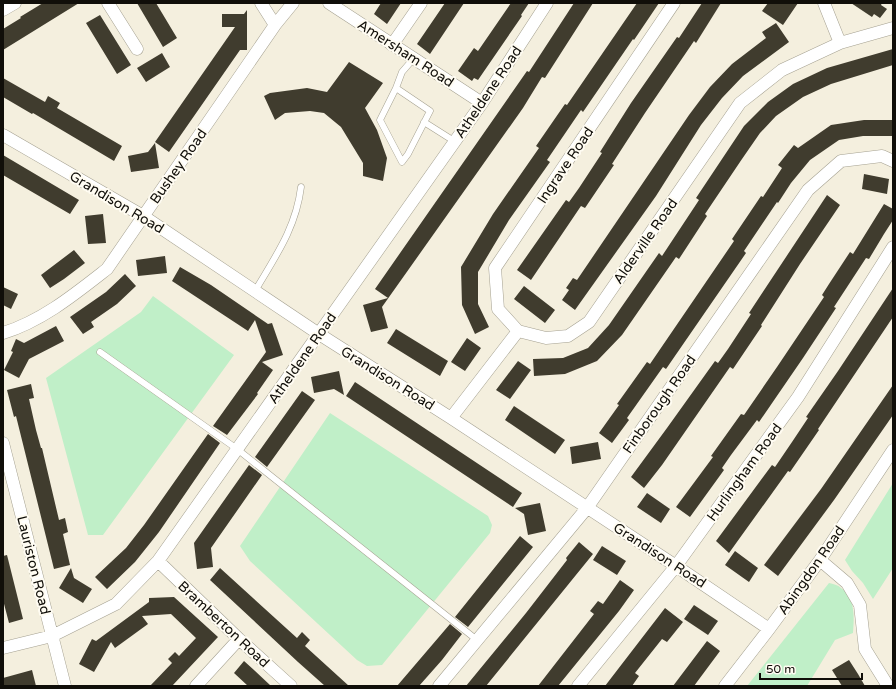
<svg xmlns="http://www.w3.org/2000/svg" width="896" height="689" viewBox="0 0 896 689" font-family="'Varela Round',sans-serif">
	<style>
		.green { fill: #c0efc8 }
		.building { fill: #403c2e }
		.lines { fill: none; stroke-linecap: round; stroke-linejoin: round }
		.lane-casing { stroke: #a5a191; stroke-width: 7 }
		.street-casing { stroke: #a5a191; stroke-width: 13 }
		.lane { stroke: #fff; stroke-width: 6 }
		.street { stroke: #fff; stroke-width: 12 }
		.labels { text-anchor: middle; stroke-width: 4; stroke-linejoin: round; paint-order: stroke }
		.street-label { font-size: 14px; fill: #100e09; stroke: #fffcf2 }
	</style>
	<rect width="100%" height="100%" fill="#f4efde"/>
	<path class="green" d="M 153,296 L 234,355 L 103,535 L 88,535 L 46,378 L 141,312 Z
		M 330,413 L 488,516 L 492,525 L 490,533 L 382,665 L 367,666 L 357,660 L 250,561 L 240,546 Z
		M 893,483 L 893,568 L 873,599 L 863,583 L 852,571 L 845,560 Z
		M 829,583 C 833,584 838,585 841,588 C 856,598 854,618 853,633 L 835,640 L 807,686 L 747,686 Z"/>
	<path class="building" d="M 43,3 L 79,3 L 3,50 L 3,29 L 21,18 L 20,17 Z
		M 137,3 L 156,3 L 177,38 L 163,47 Z
		M 381,3 L 401,3 L 387,24 L 374,14 Z
		M 445,3 L 464,3 L 430,54 L 417,44 Z
		M 511,3 L 529,3 L 521,15 L 522,16 L 478,80 L 474,78 L 472,81 L 458,71 L 474,48 L 478,51 Z
		M 574,3 L 593,3 L 545,78 L 542,77 L 523,108 L 382,307 L 388,328 L 371,332 L 363,305 L 388,298 L 375,289 L 527,71 L 529,72 Z
		M 637,3 L 659,3 L 634,40 L 633,39 L 583,112 L 581,110 L 547,160 L 550,162 L 509,220 L 478,272 L 478,304 L 489,327 L 475,334 L 462,305 L 461,267 L 493,214 L 539,148 L 536,146 L 565,104 L 567,105 Z
		M 702,3 L 721,3 L 696,43 L 694,41 L 645,113 L 612,164 L 614,165 L 585,208 L 581,206 L 531,280 L 517,270 L 566,200 L 569,202 L 579,188 L 602,153 L 600,152 L 631,103 L 677,37 L 679,38 Z
		M 768,3 L 798,3 L 783,25 L 762,11 Z
		M 851,3 L 882,3 L 881,5 L 887,9 L 880,18 L 874,14 L 872,17 Z
		M 247,10 L 247,50 L 240,50 L 169,152 L 155,142 L 235,27 L 222,27 L 222,14 L 244,14 Z
		M 100,15 L 131,65 L 117,74 L 86,23 Z
		M 776,23 L 789,42 L 743,76 L 722,98 L 701,125 L 656,196 L 575,310 L 562,300 L 569,290 L 566,288 L 573,278 L 577,280 L 689,115 L 710,87 L 732,64 L 766,38 L 762,32 Z
		M 893,49 L 893,65 L 831,84 L 803,97 L 776,116 L 760,133 L 742,159 L 705,214 L 707,216 L 679,259 L 676,257 L 622,335 L 597,361 L 565,374 L 534,376 L 533,359 L 563,358 L 588,348 L 609,325 L 659,253 L 662,256 L 699,200 L 696,198 L 744,126 L 768,102 L 793,84 L 827,68 Z
		M 162,53 L 170,67 L 146,82 L 137,68 Z
		M 349,62 L 383,83 L 365,108 L 377,130 L 387,158 L 383,181 L 363,176 L 363,163 L 341,127 L 324,113 L 310,111 L 285,113 L 275,120 L 264,96 L 270,93 L 307,88 L 327,92 Z
		M 3,78 L 45,102 L 48,96 L 60,103 L 57,108 L 122,146 L 114,161 L 33,113 L 32,114 L 3,97 Z
		M 864,120 L 893,120 L 893,136 L 863,136 L 839,140 L 810,160 L 791,183 L 778,203 L 777,202 L 744,251 L 746,253 L 666,369 L 663,367 L 627,418 L 629,420 L 612,443 L 599,433 L 619,405 L 617,404 L 647,362 L 650,364 L 734,241 L 732,239 L 761,196 L 763,197 L 782,168 L 778,165 L 794,145 L 798,148 L 831,125 Z
		M 155,143 L 159,168 L 131,172 L 128,156 L 148,152 Z
		M 3,155 L 79,200 L 70,214 L 3,175 Z
		M 864,174 L 889,179 L 887,194 L 862,189 Z
		M 827,195 L 840,205 L 800,264 L 761,325 L 762,326 L 733,369 L 730,367 L 662,465 L 644,488 L 631,477 L 667,428 L 715,361 L 718,363 L 728,349 L 751,314 L 749,313 Z
		M 884,204 L 893,209 L 893,220 L 884,234 L 869,259 L 866,258 L 834,307 L 836,308 L 803,358 L 759,422 L 757,420 L 731,455 L 722,468 L 724,470 L 690,517 L 676,507 L 713,457 L 711,456 L 741,414 L 744,415 L 777,367 L 824,297 L 822,295 L 829,284 L 850,252 L 853,254 Z
		M 103,214 L 106,243 L 88,244 L 85,216 Z
		M 74,250 L 85,263 L 64,279 L 50,288 L 41,275 Z
		M 165,256 L 167,273 L 138,276 L 136,260 Z
		M 180,267 L 211,285 L 268,324 L 272,323 L 283,355 L 262,362 L 273,370 L 257,393 L 258,394 L 227,435 L 213,426 L 266,352 L 255,320 L 248,331 L 172,281 Z
		M 125,274 L 136,286 L 117,304 L 91,322 L 94,327 L 83,334 L 70,317 L 106,292 Z
		M 524,286 L 555,310 L 545,323 L 514,299 Z
		M 3,287 L 18,294 L 11,309 L 3,305 Z
		M 893,288 L 893,317 L 818,429 L 819,430 L 790,472 L 788,471 L 729,553 L 716,541 L 772,465 L 775,467 L 792,442 L 808,418 L 806,417 L 838,371 Z
		M 56,326 L 64,341 L 29,359 L 19,378 L 4,370 L 13,352 L 11,351 L 16,339 L 24,343 Z
		M 396,329 L 448,361 L 440,376 L 387,343 Z
		M 467,338 L 481,348 L 465,371 L 451,362 Z
		M 518,361 L 531,370 L 510,399 L 496,390 Z
		M 339,371 L 344,395 L 334,389 L 314,393 L 311,377 Z
		M 355,382 L 522,493 L 513,507 L 346,396 Z
		M 31,384 L 34,398 L 29,399 L 36,430 L 41,448 L 42,448 L 59,520 L 65,518 L 68,532 L 63,534 L 70,565 L 54,569 L 16,416 L 14,417 L 7,390 Z
		M 893,385 L 893,415 L 834,500 L 778,576 L 764,565 L 821,489 Z
		M 302,391 L 315,400 L 267,467 L 255,457 Z
		M 514,406 L 565,440 L 555,454 L 505,420 Z
		M 208,434 L 220,443 L 159,532 L 135,562 L 107,589 L 95,577 L 126,548 L 144,525 Z
		M 598,442 L 601,459 L 572,464 L 570,447 Z
		M 249,465 L 262,475 L 211,548 L 213,567 L 197,569 L 194,543 Z
		M 647,493 L 670,509 L 661,523 L 637,507 Z
		M 540,503 L 546,531 L 528,535 L 524,514 L 515,508 Z
		M 520,536 L 533,547 L 468,627 L 455,617 Z
		M 579,542 L 593,554 L 486,686 L 466,686 L 526,613 L 567,560 L 566,558 Z
		M 602,546 L 626,561 L 617,575 L 593,560 Z
		M 735,551 L 758,568 L 749,582 L 725,565 Z
		M 7,555 L 23,619 L 9,623 L 3,600 L 3,556 Z
		M 71,568 L 74,578 L 92,589 L 83,603 L 59,588 Z
		M 220,568 L 297,638 L 302,632 L 310,640 L 305,646 L 349,686 L 325,686 L 298,662 L 210,580 Z
		M 620,580 L 634,590 L 619,611 L 558,686 L 538,686 L 594,614 L 590,611 L 598,601 L 603,604 Z
		M 174,597 L 218,637 L 172,686 L 150,686 L 172,663 L 168,659 L 175,652 L 179,656 L 196,638 L 171,614 L 142,616 L 148,624 L 115,648 L 111,642 L 94,672 L 79,664 L 92,639 L 96,641 L 149,602 L 149,598 Z
		M 694,605 L 718,621 L 708,635 L 684,619 Z
		M 665,608 L 683,622 L 667,642 L 662,639 L 635,673 L 639,676 L 632,686 L 605,686 Z
		M 450,624 L 462,634 L 442,660 L 419,686 L 397,686 Z
		M 707,641 L 720,651 L 694,686 L 673,686 Z
		M 849,660 L 858,674 L 865,686 L 842,686 L 832,670 Z
		M 244,661 L 254,670 L 271,686 L 248,686 L 234,673 Z
		M 32,670 L 36,686 L 3,686 L 3,678 Z"/>
	<g class="lines">
		<defs>
			<path id="lane" d="M 396,88 L 380,120 L 402,162 L 408,154 L 430,111 L 396,88 L 402,72 L 414,58
				M 424,122 L 454,141
				M 255,291 C 275,257 296,228 301,187
				M 100,352 L 237,449 L 477,640"/>
			<path id="street" d="M 108,3 L 137,49
				M 261,3 L 275,25
				M 329,3 L 482,103
				M 824,3 L 840,43
				M 3,10 L 15,3
				M 392,45 L 421,3
				M 3,135 L 143,216 L 319,334 L 451,418 L 676,566 L 769,629
				M 518,331 L 546,338 L 568,336 L 589,322 L 740,103 L 782,70 L 840,43 L 893,28
				M 518,331 L 498,309 L 495,268 L 674,3
				M 3,333 C 42,321 75,294 107,269 L 275,25 L 293,3
				M 451,418 L 518,331
				M 3,443 L 65,686
				M 820,560 L 847,583 L 860,605 L 865,649 L 888,686
				M 158,561 L 239,639 L 291,686
				M 3,648 L 52,636 L 116,604 L 158,561 L 482,103 L 547,3
				M 196,686 L 239,639
				M 439,686 L 587,508 L 808,190 L 841,161 L 882,156 L 893,161
				M 578,686 L 676,566 L 798,397 L 893,247
				M 725,686 L 769,629 L 820,560 L 893,450"/>
		</defs>
		<use href="#lane" class="lane-casing"/>
		<use href="#street" class="street-casing"/>
		<use href="#lane" class="lane"/>
		<use href="#street" class="street"/>
	</g>
	<g class="labels">
		<g class="street-label">
			<text transform="translate(406 53) rotate(33)" y="5">Amersham Road</text>
			<text transform="translate(488 92) rotate(-56)" y="5">Atheldene Road</text>
			<text transform="translate(565 165) rotate(-56)" y="5">Ingrave Road</text>
			<text transform="translate(178 166) rotate(-55)" y="5">Bushey Road</text>
			<text transform="translate(117 202) rotate(31)" y="5">Grandison Road</text>
			<text transform="translate(645 241) rotate(-55)" y="5">Alderville Road</text>
			<text transform="translate(302 358) rotate(-55)" y="5">Atheldene Road</text>
			<text transform="translate(388 378) rotate(32)" y="5">Grandison Road</text>
			<text transform="translate(659 404) rotate(-55)" y="5">Finborough Road</text>
			<text transform="translate(744 472) rotate(-54)" y="5">Hurlingham Road</text>
			<text transform="translate(660 555) rotate(33)" y="5">Grandison Road</text>
			<text transform="translate(34 565) rotate(76)" y="5">Lauriston Road</text>
			<text transform="translate(811 570) rotate(-55)" y="5">Abingdon Road</text>
			<text transform="translate(224 624) rotate(43)" y="5">Bramberton Road</text>
		</g>
	</g>
	<rect width="896" height="689" fill="none" stroke="#100e09" stroke-width="8"/>
	<path d="M760 673v6h102v-6" fill="none" stroke="#100e09" stroke-width="2"/>
	<text x="766" y="673" font-size="12" fill="#100e09" stroke="#fffcf2" stroke-width="3" paint-order="stroke">50 m</text>
</svg>
